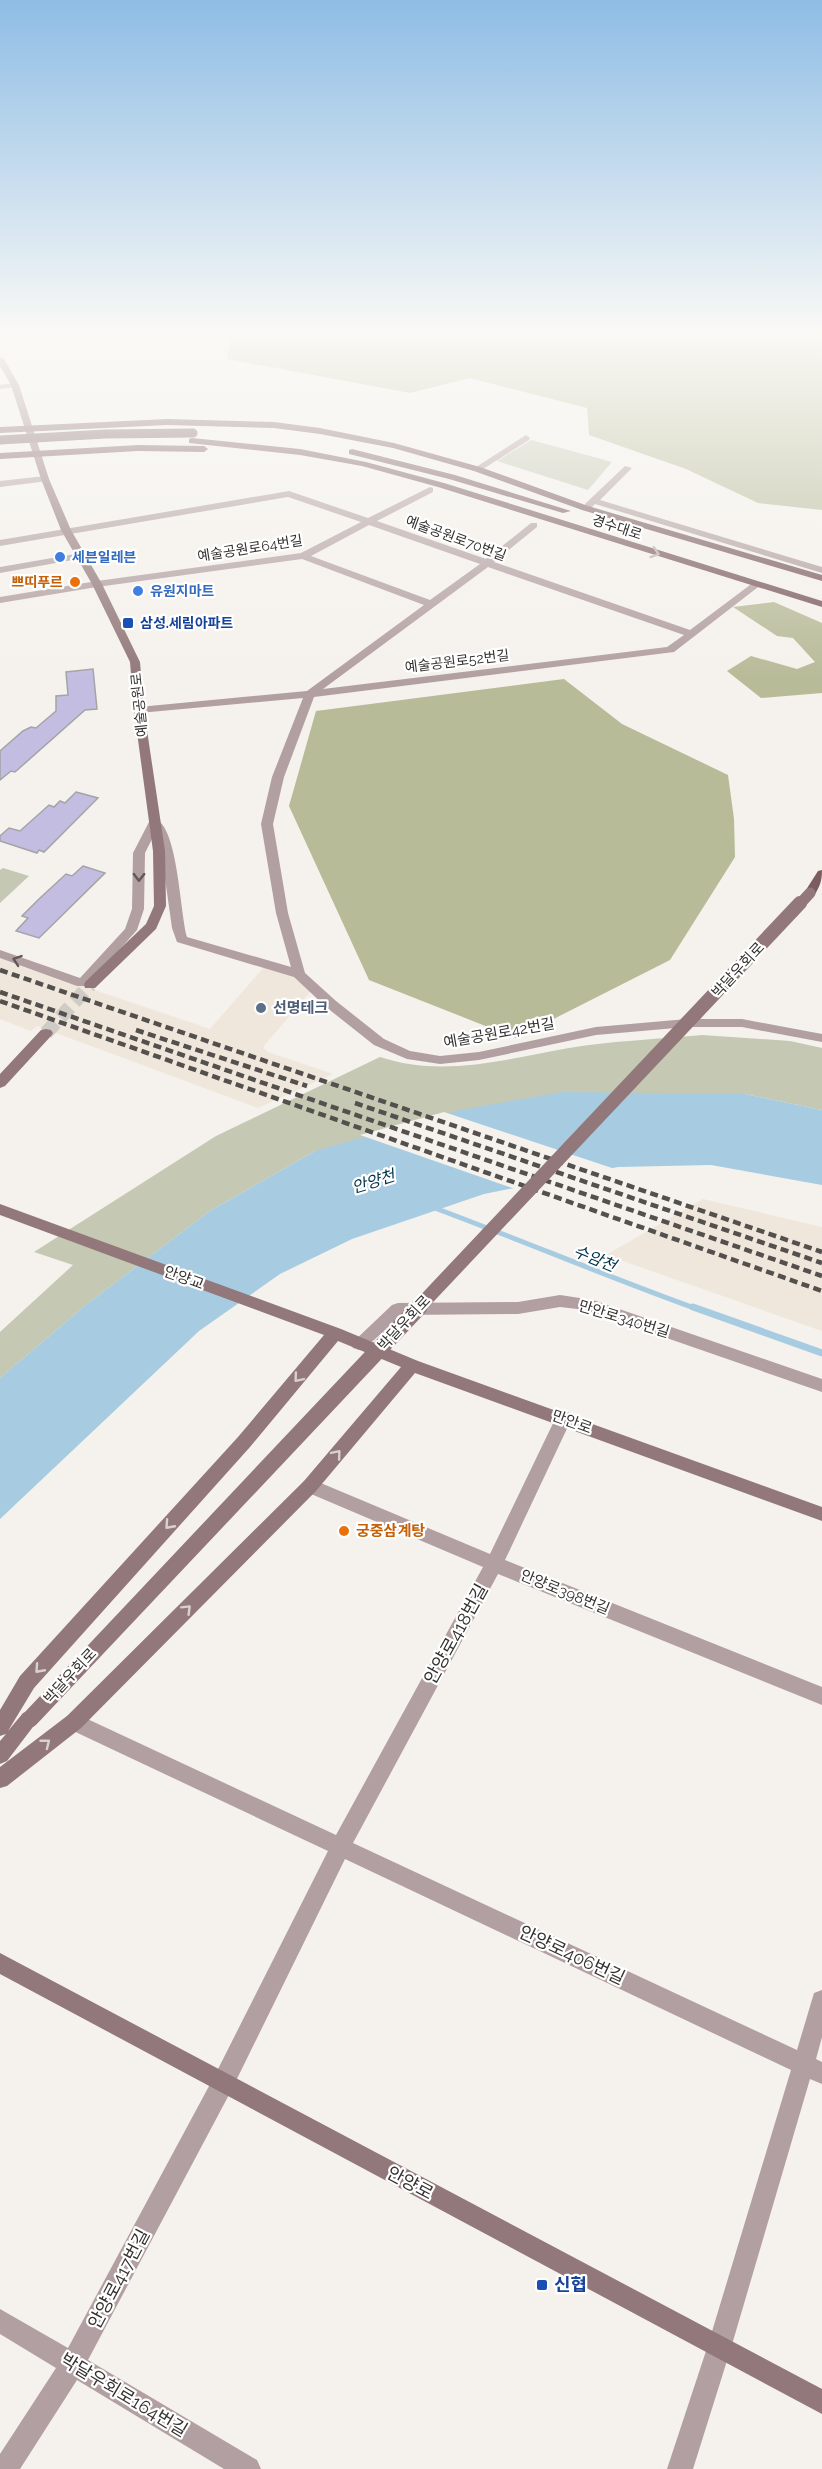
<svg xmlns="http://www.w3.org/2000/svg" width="822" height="2469" viewBox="0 0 822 2469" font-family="Raleway,'Noto Sans KR',sans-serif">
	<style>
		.built { fill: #efe7db }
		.green { fill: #c5c8b2 }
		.forest { fill: #b7bb98 }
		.water { fill: #a7cbe0 }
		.pier { fill: #f5f1ec }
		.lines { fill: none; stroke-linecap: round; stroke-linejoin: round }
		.stream-far1 { stroke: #a7cbe0; stroke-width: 5 }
		.stream { stroke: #a7cbe0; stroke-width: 7 }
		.building { fill: #c3bee1; stroke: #a3a3a8; stroke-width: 1.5 }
		.secondary-tunnel { stroke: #cfcbc7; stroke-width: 14; stroke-dasharray: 14 7; stroke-linecap: butt }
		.street { fill: #b29fa1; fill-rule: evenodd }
		.secondary { fill: #92787a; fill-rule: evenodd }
		.primary { fill: #7b5c5f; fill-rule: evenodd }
		.rail { stroke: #53504e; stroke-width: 4.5; stroke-dasharray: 8 4.5; stroke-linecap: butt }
		.secondary-bridge-far2 { stroke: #92787a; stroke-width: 11 }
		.secondary-bridge-far1 { stroke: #92787a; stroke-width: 14 }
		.secondary-bridge { stroke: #92787a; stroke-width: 17 }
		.primary-bridge { stroke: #7b5c5f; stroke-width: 9 }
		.oneway { stroke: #bdaeaf }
		.oneway2 { stroke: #615958 }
		.oneway3 { stroke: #d9d0d0 }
		.shop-dot { fill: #3f7fe0; stroke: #fff; stroke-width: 2 }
		.food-dot { fill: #e8710a; stroke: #fff; stroke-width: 2 }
		.transit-dot { fill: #1a4fb4; stroke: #fff; stroke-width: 2 }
		.service-dot { fill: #5c6f8a; stroke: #fff; stroke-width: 2 }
		.labels { text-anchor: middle; stroke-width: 4.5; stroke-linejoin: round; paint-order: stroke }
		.far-street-label { font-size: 14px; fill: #353331; stroke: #fff }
		.far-shop-label { font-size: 14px; font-weight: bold; fill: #366cbe; stroke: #fff; text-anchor: start }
		.far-food-label { font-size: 14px; font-weight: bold; fill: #c56008; stroke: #fff; text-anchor: end }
		.far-transit-label { font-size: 14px; font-weight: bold; fill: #164399; stroke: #fff; text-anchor: start }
		.street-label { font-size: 15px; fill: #353331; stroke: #fff }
		.service-label { font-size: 15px; font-weight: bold; fill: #4e5e75; stroke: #fff; text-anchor: start }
		.food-label { font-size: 15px; font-weight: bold; fill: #c56008; stroke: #fff; text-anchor: start }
		.water-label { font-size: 16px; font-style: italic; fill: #003348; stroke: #fff }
		.near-street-label { font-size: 18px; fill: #353331; stroke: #fff }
		.near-transit-label { font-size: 18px; font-weight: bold; fill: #164399; stroke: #fff; text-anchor: start }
	</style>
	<rect width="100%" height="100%" fill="#f5f1ec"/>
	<path class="built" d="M 0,958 L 210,1029 L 265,966 L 301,977 L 312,990 L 263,1047 L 268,1052 L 333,1074 L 258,1108 L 37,1026 L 31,1031 L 0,1019 Z
		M 703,1199 L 822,1227 L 822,1331 L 606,1255 Z"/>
	<path class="green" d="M 531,440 L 612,462 L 588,490 L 497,461 Z
		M 3,868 L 29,876 L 0,903 L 0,870 Z
		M 702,1035 L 790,1041 L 822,1048 L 822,1110 L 745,1094 L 315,1151 L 210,1211 L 87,1304 L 0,1378 L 0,1332 L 73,1265 L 34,1252 L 216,1136 L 380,1057 C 442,1078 507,1059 569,1048 C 613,1041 658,1039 702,1035 Z"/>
	<path class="forest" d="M 231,333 L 822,333 L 822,510 L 758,503 L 686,469 L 589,435 L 587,408 L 470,378 L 410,393 L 227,359 Z
		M 774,602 L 822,623 L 822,693 L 761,698 L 727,671 L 751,656 L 797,669 L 815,662 L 793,638 L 777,636 L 733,607 Z
		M 564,679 L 622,724 L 728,775 L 734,819 L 735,857 L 670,960 L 516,1038 L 369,980 L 289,806 L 316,711 Z"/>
	<path class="water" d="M 563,1092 L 745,1094 L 822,1110 L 822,1185 L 711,1165 L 618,1167 L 484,1194 L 352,1239 L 280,1274 L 199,1331 L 0,1519 L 0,1378 L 87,1304 L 210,1211 L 315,1151 L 460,1110 Z"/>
	<path class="pier" d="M 444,1112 L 618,1170 L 518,1190 L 360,1135 Z"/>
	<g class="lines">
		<path class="stream-far1" d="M 432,1207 C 521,1240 608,1277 697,1309"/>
		<path class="stream" d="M 693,1307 L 822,1353"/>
	</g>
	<path class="building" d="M 93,669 L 97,709 L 85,710 L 15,772 L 11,771 L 0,780 L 0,751 L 23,731 L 31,727 L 36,728 L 56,711 L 56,696 L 68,695 L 66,672 Z
		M 76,792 L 98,798 L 44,852 L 39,850 L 37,853 L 0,841 L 0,836 L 9,828 L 20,831 L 49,805 L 54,807 L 60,801 L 65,803 Z
		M 83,866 L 105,873 L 39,938 L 16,931 L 28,918 L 22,916 L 39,899 L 66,874 L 72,876 Z"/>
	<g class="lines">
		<path class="secondary-tunnel" d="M 46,1033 L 90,985"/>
		<path class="street" d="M 15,383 L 19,385 L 18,387 L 0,389 L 0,385 Z
			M 526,435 L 530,438 L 529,440 L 480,471 L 473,469 Z
			M 625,466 L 632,468 L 600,500 L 822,567 L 822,573 L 595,504 L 591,508 L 585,508 L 585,504 Z
			M 45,476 L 49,479 L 48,481 L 0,487 L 0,481 Z
			M 430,487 L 433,488 L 433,492 L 377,521 L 486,559 L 531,523 L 537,523 L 537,527 L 494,562 L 690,630 L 754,582 L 762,584 L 674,652 L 314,697 L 284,777 L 273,824 L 288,913 L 305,973 L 336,1001 L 384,1039 L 410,1051 L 440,1056 L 479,1052 L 596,1027 L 687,1019 L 742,1019 L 822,1034 L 822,1042 L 742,1027 L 687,1027 L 596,1035 L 479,1060 L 440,1064 L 407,1059 L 374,1045 L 326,1007 L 294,977 L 177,942 L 172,928 L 160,843 L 155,833 L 145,853 L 144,909 L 137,930 L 87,986 L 77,986 L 0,958 L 0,950 L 80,978 L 125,929 L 132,909 L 133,853 L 149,822 L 155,819 C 178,826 180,913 187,937 L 291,967 L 276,913 L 261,824 L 272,777 L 303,698 L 139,713 L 134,710 L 139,707 L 307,691 L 424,605 L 302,559 L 97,587 L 0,603 L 0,597 L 97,581 L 301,553 L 361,522 L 288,497 L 0,546 L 0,540 L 289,491 L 368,518 ZM 369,525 L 480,564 L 430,600 L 311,556 ZM 488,567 L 684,635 L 667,647 L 323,689 Z
			M 81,553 L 86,556 L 84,558 L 0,573 L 0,567 Z
			M 560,1295 L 593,1300 L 822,1379 L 822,1392 L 586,1310 L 560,1307 L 518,1314 L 402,1315 L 365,1348 L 359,1350 L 353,1348 L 351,1344 L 392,1305 L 398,1303 L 518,1302 Z
			M 564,1411 L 570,1413 L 572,1418 L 505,1560 L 822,1687 L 822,1705 L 498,1574 L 353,1843 L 797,2050 L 814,1993 L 822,1990 L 822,2037 L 816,2059 L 822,2062 L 822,2084 L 810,2079 L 731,2348 L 693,2469 L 667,2469 L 707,2348 L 791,2070 L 345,1859 L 231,2091 L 88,2360 L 257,2460 L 261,2469 L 224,2469 L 77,2380 L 20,2469 L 0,2469 L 0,2454 L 56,2368 L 0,2334 L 0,2309 L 68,2348 L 215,2075 L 328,1851 L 67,1728 L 65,1722 L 67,1716 L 74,1713 L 81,1716 L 336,1835 L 483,1567 L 304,1491 L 301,1486 L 304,1481 L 310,1479 L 316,1481 L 490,1554 L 558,1413 Z"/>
		<path class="secondary" d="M 0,357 L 4,359 L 19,385 L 49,479 L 71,530 L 102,584 L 140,662 L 144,710 L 165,851 L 166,906 L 156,929 L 95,988 L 85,988 L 84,985 L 85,982 L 146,924 L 154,906 L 153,851 L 134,710 L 130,662 L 92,584 L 61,530 L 41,479 L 11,385 L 0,366 Z
			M 46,1029 L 51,1030 L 53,1033 L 51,1036 L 5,1086 L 0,1088 L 0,1074 L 41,1030 Z
			M 0,1204 L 341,1329 L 418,1361 L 822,1507 L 822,1521 L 415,1373 L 316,1491 L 81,1728 L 7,1786 L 0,1788 L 0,1767 L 67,1716 L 304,1481 L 401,1367 L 338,1341 L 250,1447 L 34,1688 L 8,1731 L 23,1713 L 30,1710 L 37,1713 L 39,1719 L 7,1761 L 0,1764 L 0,1741 L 6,1734 L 0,1736 L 0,1710 L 20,1676 L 238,1437 L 324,1335 L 0,1215 Z
			M 0,1953 L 822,2389 L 822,2414 L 0,1974 Z"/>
		<path class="primary" d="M 167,419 L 274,422 L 320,428 L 394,443 L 480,467 L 588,506 L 822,575 L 822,581 L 582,510 L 474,471 L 393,448 L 320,434 L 274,428 L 167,425 L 0,433 L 0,427 Z
			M 192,438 L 300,449 L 366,462 L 444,483 L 822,601 L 822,607 L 438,487 L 362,466 L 300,455 L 189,443 L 189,439 Z
			M 138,445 L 204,446 L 208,449 L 204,452 L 138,451 L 0,459 L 0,453 Z
			M 352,449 L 455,475 L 571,511 L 563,513 L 449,479 L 349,454 L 349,450 Z
			M 822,870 C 822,881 820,886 814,896 L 806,896 L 804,893 L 818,871 Z"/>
		<path class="rail" d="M 0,970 L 822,1252
			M 0,992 L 822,1276
			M 0,1001 L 822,1291
			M 136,1030 L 307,1086
			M 355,1103 L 822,1263"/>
		<path class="secondary-bridge-far2" d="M 799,905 L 810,893"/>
		<path class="secondary-bridge-far1" d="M 417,1309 L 800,903"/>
		<path class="secondary-bridge" d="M 30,1719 L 419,1307"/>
		<path class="primary-bridge" d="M 0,440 L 106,434 L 193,433"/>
	</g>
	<defs><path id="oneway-chevron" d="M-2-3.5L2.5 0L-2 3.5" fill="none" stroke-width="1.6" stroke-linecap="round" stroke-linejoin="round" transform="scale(1.5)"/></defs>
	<use class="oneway" href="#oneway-chevron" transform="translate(655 553) rotate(18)"/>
	<g class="oneway2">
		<use href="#oneway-chevron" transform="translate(139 877) rotate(91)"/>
		<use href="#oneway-chevron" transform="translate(17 960) rotate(-161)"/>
	</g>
	<g class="oneway3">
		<use href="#oneway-chevron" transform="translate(298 1378) rotate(130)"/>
		<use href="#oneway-chevron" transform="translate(337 1454) rotate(-50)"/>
		<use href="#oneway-chevron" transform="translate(169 1525) rotate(132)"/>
		<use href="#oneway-chevron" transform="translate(187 1609) rotate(-45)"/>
		<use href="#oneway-chevron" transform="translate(39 1669) rotate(132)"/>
		<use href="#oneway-chevron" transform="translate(46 1743) rotate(-38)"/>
	</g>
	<linearGradient id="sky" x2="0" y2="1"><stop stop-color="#8ebde5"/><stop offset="0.49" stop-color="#faf9f6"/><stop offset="1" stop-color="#faf9f6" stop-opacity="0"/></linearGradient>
	<rect width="822" height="679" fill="url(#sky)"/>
	<g class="shop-dot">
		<circle cx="60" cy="557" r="6"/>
		<circle cx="138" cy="591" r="6"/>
	</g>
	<g class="food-dot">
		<circle cx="75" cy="582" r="6"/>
		<circle cx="344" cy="1531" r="6"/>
	</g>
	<g class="transit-dot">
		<rect x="122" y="617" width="12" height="12" rx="3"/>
		<rect x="536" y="2279" width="12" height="12" rx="3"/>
	</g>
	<circle class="service-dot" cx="261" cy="1008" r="6"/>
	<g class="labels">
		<g class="far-street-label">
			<text transform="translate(617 527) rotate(18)" y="5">경수대로</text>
			<text transform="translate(456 538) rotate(20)" y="5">예술공원로70번길</text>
			<text transform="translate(250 548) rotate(-9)" y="5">예술공원로64번길</text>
			<text transform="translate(457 661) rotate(-7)" y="5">예술공원로52번길</text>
			<text transform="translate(139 705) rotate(-96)" y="5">예술공원로</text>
		</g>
		<g class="far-shop-label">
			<text x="72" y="562">세븐일레븐</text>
			<text x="150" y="596">유원지마트</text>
		</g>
		<g class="far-food-label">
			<text x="63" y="587">쁘띠푸르</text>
		</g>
		<g class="far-transit-label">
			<text x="140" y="628">삼성.세림아파트</text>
		</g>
		<g class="street-label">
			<text transform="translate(738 970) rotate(-47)" y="5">박달우회로</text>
			<text transform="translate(499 1033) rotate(-10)" y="5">예술공원로42번길</text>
			<text transform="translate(184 1278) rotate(20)" y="5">안양교</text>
			<text transform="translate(624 1319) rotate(17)" y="5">만안로340번길</text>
			<text transform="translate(404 1323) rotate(-47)" y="5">박달우회로</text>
			<text transform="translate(572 1422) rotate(20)" y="5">만안로</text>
			<text transform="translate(565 1592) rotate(22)" y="5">안양로398번길</text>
			<text transform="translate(70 1676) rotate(-47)" y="5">박달우회로</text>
		</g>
		<g class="service-label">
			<text x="273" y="1013">선명테크</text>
		</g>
		<g class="food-label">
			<text x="356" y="1536">궁중삼계탕</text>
		</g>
		<g class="water-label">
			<text transform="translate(373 1181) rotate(-17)" y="6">안양천</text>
			<text transform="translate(595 1258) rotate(22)" y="6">수암천</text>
		</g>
		<g class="near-street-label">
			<text transform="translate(456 1634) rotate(-61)" y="6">안양로418번길</text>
			<text transform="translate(572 1955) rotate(25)" y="6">안양로406번길</text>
			<text transform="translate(410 2183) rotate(28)" y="6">안양로</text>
			<text transform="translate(119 2279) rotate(-62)" y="6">안양로417번길</text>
			<text transform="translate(124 2395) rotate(31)" y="6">박달우회로164번길</text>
		</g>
		<g class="near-transit-label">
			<text x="554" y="2291">신협</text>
		</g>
	</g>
</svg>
